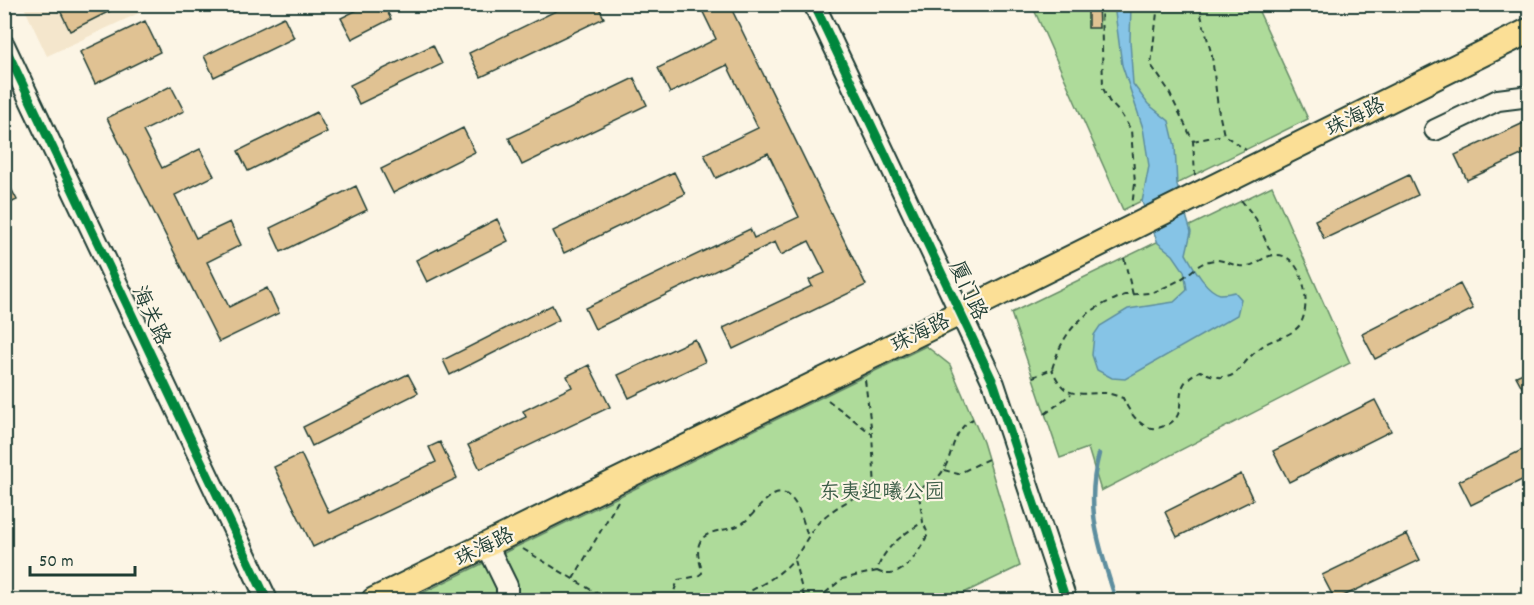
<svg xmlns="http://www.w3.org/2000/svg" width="1534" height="605" viewBox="0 0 1534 605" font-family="Dekko,'LXGW WenKai TC',sans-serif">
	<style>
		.built { fill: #f4e6cc }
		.green { fill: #aedb9a; stroke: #668c67; stroke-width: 1.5 }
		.water { fill: #86c4e6; stroke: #5d8e9f; stroke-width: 1.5 }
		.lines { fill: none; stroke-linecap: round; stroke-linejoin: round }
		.stream { stroke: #5d8e9f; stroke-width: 4.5 }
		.building { fill: #e0c293; stroke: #1f3d34; stroke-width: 1.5 }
		.minor-casing { stroke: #1f3d34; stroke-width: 24 }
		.major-casing { stroke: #1f3d34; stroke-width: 28 }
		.path { stroke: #1f3d34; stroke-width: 2; stroke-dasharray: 6 4.5; stroke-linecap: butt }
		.minor { stroke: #fcf5e5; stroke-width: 20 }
		.major { stroke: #fbdf96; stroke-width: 24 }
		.cycleway-casing { stroke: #fcf5e5; stroke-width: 13 }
		.cycleway { stroke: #00873e; stroke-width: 9 }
		.labels { text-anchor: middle; stroke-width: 4.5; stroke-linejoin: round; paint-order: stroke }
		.street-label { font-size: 21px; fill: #1f3d34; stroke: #fcf5e5 }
		.park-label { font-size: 21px; fill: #3c5d48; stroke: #fcf5e5 }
	</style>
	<rect width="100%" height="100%" fill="#fcf5e5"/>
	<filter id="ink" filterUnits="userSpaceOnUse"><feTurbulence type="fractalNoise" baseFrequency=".0167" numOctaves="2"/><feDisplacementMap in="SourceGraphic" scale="12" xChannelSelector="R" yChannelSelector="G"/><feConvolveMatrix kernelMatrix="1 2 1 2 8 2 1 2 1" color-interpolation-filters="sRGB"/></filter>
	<g filter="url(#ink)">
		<path class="built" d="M 23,5 L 156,5 L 47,56 Z"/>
		<path class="green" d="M 1032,5 L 1256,5 L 1308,119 L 1123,210 Z
			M 1272,186 L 1350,363 L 1101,491 L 1088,448 L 1060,458 L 1011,313 Z
			M 926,346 L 950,365 L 983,442 L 1020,566 L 949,600 L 408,600 Z"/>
		<path class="water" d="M 1114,5 L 1131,5 L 1130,41 L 1133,84 L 1148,104 L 1169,121 L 1175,146 L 1177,185 L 1191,232 L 1186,254 C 1193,266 1205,290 1220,294 C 1224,294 1231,293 1235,292 L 1241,299 L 1237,315 L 1125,379 L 1112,378 L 1097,370 L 1092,355 L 1094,335 L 1100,326 L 1128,309 L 1174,302 L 1187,290 L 1184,271 L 1173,255 L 1158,243 L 1142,202 L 1149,166 L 1143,128 L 1122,65 Z"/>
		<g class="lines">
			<path class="stream" d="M 1099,454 C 1084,510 1100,548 1116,600"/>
		</g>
		<path class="building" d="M 57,4 L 124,4 L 70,31 Z
			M 369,4 L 383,4 L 391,19 L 352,39 L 341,18 Z
			M 570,4 L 597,4 L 604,18 L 481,77 L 469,53 Z
			M 699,4 L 729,4 L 866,285 L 733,349 L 723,328 L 812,286 L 809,280 L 825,273 L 809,241 L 781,255 L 775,242 L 595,329 L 585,308 L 750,229 L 754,238 L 799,217 L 768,153 L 716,178 L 704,154 L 758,128 L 727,65 L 670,93 L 658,68 L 716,39 Z
			M 1088,4 L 1098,4 L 1099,28 L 1088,28 Z
			M 284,17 L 294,38 L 214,77 L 204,56 Z
			M 145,21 L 160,52 L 95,84 L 80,52 Z
			M 433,45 L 442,64 L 359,104 L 350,85 Z
			M 634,78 L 647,105 L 522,165 L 509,138 Z
			M 171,86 L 184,111 L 143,131 L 162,168 L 200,149 L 214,176 L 175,195 L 196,238 L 230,222 L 241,245 L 207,262 L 229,307 L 267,288 L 279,313 L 219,342 L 107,118 Z
			M 317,112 L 327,132 L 248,171 L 238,151 Z
			M 1530,120 L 1530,151 L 1467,180 L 1455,155 Z
			M 463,128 L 475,152 L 393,193 L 381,169 Z
			M 674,172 L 685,194 L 564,253 L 553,231 Z
			M 4,175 L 17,200 L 4,206 Z
			M 1409,175 L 1418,195 L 1324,239 L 1315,220 Z
			M 356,186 L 367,210 L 281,252 L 270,228 Z
			M 497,219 L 508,241 L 427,282 L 416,260 Z
			M 1460,284 L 1473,309 L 1375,359 L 1362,334 Z
			M 552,305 L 559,320 L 450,375 L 443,360 Z
			M 695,339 L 705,362 L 629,398 L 618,375 Z
			M 589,365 L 610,407 L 480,469 L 468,445 L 526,417 L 523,411 L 572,387 L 567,376 Z
			M 1530,370 L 1530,402 L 1516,376 Z
			M 408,374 L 418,393 L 312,446 L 303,427 Z
			M 1375,400 L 1391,431 L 1289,482 L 1273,451 Z
			M 440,442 L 457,478 L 313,547 L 274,467 L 301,454 L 329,513 L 436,462 L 429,447 Z
			M 1530,446 L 1530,476 L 1471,505 L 1459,481 Z
			M 1241,474 L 1253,500 L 1177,537 L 1165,512 Z
			M 1407,534 L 1420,560 L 1335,600 L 1322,575 Z"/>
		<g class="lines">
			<defs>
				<path id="minor" d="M 814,4 L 994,384 L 1066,600
					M 4,45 L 267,600
					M 1435,130 L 1498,100 L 1530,96
					M 487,545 L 507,586 L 507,600"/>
				<path id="major" d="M 374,600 L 960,313 L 1530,30"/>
			</defs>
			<use href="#minor" class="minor-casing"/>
			<use href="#major" class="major-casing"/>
			<path class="path" d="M 1101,4 L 1103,88 L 1109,101 L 1121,114 L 1131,130 L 1135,183 L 1132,206
				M 1158,4 L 1151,65 L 1167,88 L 1193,141 L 1195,175
				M 1198,4 L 1212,56 L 1218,108 L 1224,135 L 1246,150
				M 1193,141 L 1223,135
				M 1241,200 L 1256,219 L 1272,255
				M 1124,258 L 1133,295
				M 1033,377 L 1052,369 C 1062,336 1076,317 1108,302 C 1114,300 1119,297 1125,295 C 1138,293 1149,295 1161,289 C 1167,286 1175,283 1181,279 C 1194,271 1199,261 1216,260 C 1227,260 1235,268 1247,266 C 1257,265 1264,255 1276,255 C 1304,254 1313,308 1299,326 C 1289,338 1271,338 1260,348 C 1235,367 1239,388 1200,371 C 1193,374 1186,379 1183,386 C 1178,397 1183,408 1176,418 C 1173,422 1168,425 1164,426 C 1144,435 1130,414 1123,398 C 1117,396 1110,393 1104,393 C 1076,393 1065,400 1052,369
				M 865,380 L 872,434
				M 828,400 L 872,434 L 875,489
				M 1045,414 L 1071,394
				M 944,470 L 958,474 L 988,459
				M 523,549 L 608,600
				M 794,560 L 805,600
				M 877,571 C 901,584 919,552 928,534 L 923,522
				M 573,579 L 618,501
				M 671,600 L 678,580 L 698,576 L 702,573 C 701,563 695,552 700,542 C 707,528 729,532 741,524 C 750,519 756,509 764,502 C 792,475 802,517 808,537
				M 733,600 C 750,591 769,582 784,569 C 798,558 804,542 814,528 C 826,512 847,501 866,492 C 887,482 916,495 933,482 C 956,464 947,433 973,419
				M 817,600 L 842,579 L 877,571 C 883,548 903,534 923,522 L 918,488"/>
			<use href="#minor" class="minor"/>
			<use href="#major" class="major"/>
			<defs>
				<path id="cycleway" d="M 814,4 L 994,384 L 1066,600
					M 4,45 L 267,600"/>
			</defs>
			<use href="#cycleway" class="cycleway-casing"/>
			<use href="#cycleway" class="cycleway"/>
		</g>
	</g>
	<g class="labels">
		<g class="street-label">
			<text transform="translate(1355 116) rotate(-26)" y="7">珠海路</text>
			<text transform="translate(969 290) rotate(65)" y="7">厦门路</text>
			<text transform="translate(152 315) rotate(65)" y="7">海关路</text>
			<text transform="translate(920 332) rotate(-26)" y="7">珠海路</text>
			<text transform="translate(484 546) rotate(-26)" y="7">珠海路</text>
		</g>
		<g class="park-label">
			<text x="882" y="498">东夷迎曦公园</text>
		</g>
	</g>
	<rect width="1534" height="605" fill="none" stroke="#fcf5e5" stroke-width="24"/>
	<rect x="12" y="12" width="1510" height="581" fill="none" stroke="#1f3d34" stroke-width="2" filter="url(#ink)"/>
	<path d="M30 566v9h105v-9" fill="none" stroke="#1f3d34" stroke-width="3"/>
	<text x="39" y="566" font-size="18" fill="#1f3d34" stroke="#fcf5e5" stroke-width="4.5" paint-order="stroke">50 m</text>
</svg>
